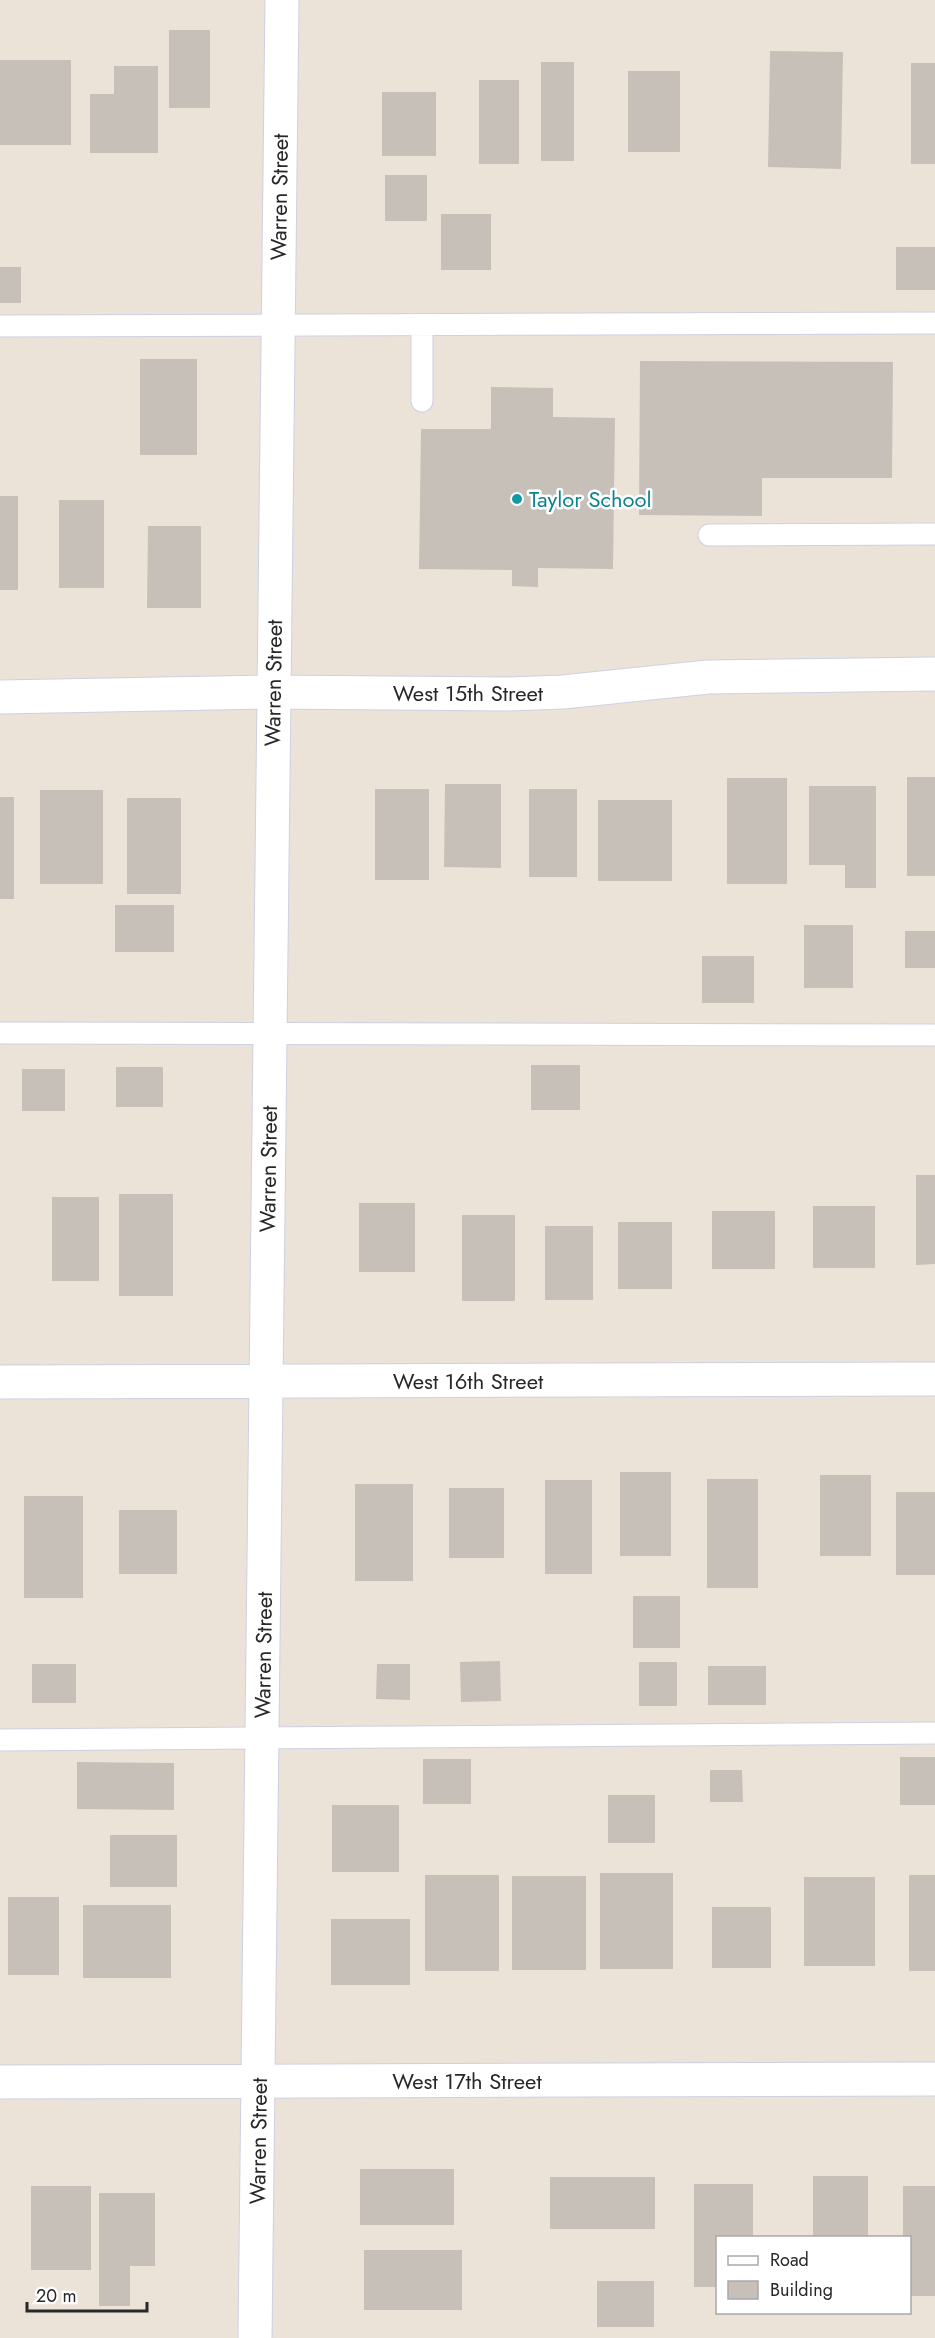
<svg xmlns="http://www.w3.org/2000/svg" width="935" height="2338" viewBox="0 0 935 2338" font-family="Jost,sans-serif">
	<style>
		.building { fill: #c6c0b8 }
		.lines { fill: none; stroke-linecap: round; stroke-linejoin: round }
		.service-casing { stroke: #cdd1e2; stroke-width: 23 }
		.minor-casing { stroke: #cdd1e2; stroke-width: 35 }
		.service { stroke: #fff; stroke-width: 21 }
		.minor { stroke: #fff; stroke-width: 33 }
		.culture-dot { fill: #0f9aa8; stroke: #fff; stroke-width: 2 }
		.labels { text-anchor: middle; stroke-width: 5; stroke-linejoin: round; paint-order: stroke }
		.street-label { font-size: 22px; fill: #282828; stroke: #fff }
		.culture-label { font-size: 22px; fill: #0d838f; stroke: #fff; text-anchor: start }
	</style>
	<rect width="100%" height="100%" fill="#ebe3d8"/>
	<path class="building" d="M 169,30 L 210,30 L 210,108 L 169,108 Z
		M 770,51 L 843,52 L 841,169 L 768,167 Z
		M 0,60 L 71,60 L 71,145 L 0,145 Z
		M 541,62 L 574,62 L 574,161 L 541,161 Z
		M 911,63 L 935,63 L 935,164 L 911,164 Z
		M 114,66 L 158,66 L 158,153 L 90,153 L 90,94 L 114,94 Z
		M 628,71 L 680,71 L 680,152 L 628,152 Z
		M 479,80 L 519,80 L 519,164 L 479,164 Z
		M 382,92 L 436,92 L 436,156 L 382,156 Z
		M 385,175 L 427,175 L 427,221 L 385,221 Z
		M 441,214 L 491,214 L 491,270 L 441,270 Z
		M 896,247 L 935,247 L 935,290 L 896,290 Z
		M 0,267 L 21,267 L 21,303 L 0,303 Z
		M 140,359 L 197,359 L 197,455 L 140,455 Z
		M 640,361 L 893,362 L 892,478 L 762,478 L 762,516 L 639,515 Z
		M 491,387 L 553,388 L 553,417 L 615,418 L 613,569 L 538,568 L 538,587 L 512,586 L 512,570 L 419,569 L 421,429 L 491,429 Z
		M 0,496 L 18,496 L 18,590 L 0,590 Z
		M 59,500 L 104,500 L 104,588 L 59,588 Z
		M 148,526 L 201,526 L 201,608 L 147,608 Z
		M 907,777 L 935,777 L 935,876 L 907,876 Z
		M 727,778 L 787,778 L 787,884 L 727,884 Z
		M 445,784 L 501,784 L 501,868 L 444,867 Z
		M 809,786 L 876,786 L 876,888 L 845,888 L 845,865 L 809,865 Z
		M 375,789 L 429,789 L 429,880 L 375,880 Z
		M 529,789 L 577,789 L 577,877 L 529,877 Z
		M 40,790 L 103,790 L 103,884 L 40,884 Z
		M 0,797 L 14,797 L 14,899 L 0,899 Z
		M 127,798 L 181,798 L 181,894 L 127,894 Z
		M 598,800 L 672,800 L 672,881 L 598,881 Z
		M 115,905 L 174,905 L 174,952 L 115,952 Z
		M 804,925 L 853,925 L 853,988 L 804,988 Z
		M 905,931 L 935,931 L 935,968 L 905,968 Z
		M 702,956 L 754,956 L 754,1003 L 702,1003 Z
		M 531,1065 L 580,1065 L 580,1110 L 531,1110 Z
		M 116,1067 L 163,1067 L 163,1107 L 116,1107 Z
		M 22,1069 L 65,1069 L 65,1111 L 22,1111 Z
		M 916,1175 L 935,1175 L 935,1264 L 916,1265 Z
		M 119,1194 L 173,1194 L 173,1296 L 119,1296 Z
		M 52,1197 L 99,1197 L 99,1281 L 52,1281 Z
		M 359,1203 L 415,1203 L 415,1272 L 359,1272 Z
		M 813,1206 L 875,1206 L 875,1268 L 813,1268 Z
		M 712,1211 L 775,1211 L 775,1269 L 712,1269 Z
		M 462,1215 L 515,1215 L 515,1301 L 462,1301 Z
		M 618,1222 L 672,1222 L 672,1289 L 618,1289 Z
		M 545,1226 L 593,1226 L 593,1300 L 545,1300 Z
		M 620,1472 L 671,1472 L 671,1556 L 620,1556 Z
		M 820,1475 L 871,1475 L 871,1556 L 820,1556 Z
		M 707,1479 L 758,1479 L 758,1588 L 707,1588 Z
		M 545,1480 L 592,1480 L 592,1574 L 545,1574 Z
		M 355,1484 L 413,1484 L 413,1581 L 355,1581 Z
		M 449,1488 L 504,1488 L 504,1558 L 449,1558 Z
		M 896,1492 L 935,1492 L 935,1575 L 896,1575 Z
		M 24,1496 L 83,1496 L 83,1598 L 24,1598 Z
		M 119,1510 L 177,1510 L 177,1574 L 119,1574 Z
		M 633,1596 L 680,1596 L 680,1648 L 633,1648 Z
		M 500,1661 L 501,1701 L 461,1702 L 460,1662 Z
		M 639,1662 L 677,1662 L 677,1706 L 639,1706 Z
		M 32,1664 L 76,1664 L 76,1703 L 32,1703 Z
		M 377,1664 L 410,1664 L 410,1700 L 376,1699 Z
		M 708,1666 L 766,1666 L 766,1705 L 708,1705 Z
		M 900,1757 L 935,1757 L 935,1805 L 900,1805 Z
		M 423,1759 L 471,1759 L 471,1804 L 423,1804 Z
		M 77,1762 L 174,1763 L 174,1810 L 77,1809 Z
		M 710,1770 L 742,1770 L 743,1802 L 710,1802 Z
		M 608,1795 L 655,1795 L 655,1843 L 608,1843 Z
		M 332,1805 L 399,1805 L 399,1872 L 332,1872 Z
		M 110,1835 L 177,1835 L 177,1887 L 110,1887 Z
		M 600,1873 L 673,1873 L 673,1969 L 600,1969 Z
		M 425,1875 L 499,1875 L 499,1971 L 425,1971 Z
		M 909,1875 L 935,1875 L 935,1971 L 909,1971 Z
		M 512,1876 L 586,1876 L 586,1970 L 512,1970 Z
		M 804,1877 L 875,1877 L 875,1966 L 804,1966 Z
		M 8,1897 L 59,1897 L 59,1975 L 8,1975 Z
		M 83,1905 L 171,1905 L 171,1978 L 83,1978 Z
		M 712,1907 L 771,1907 L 771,1968 L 712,1968 Z
		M 331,1919 L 410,1919 L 410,1985 L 331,1985 Z
		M 360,2169 L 454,2169 L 454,2225 L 360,2225 Z
		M 813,2176 L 868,2176 L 868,2238 L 813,2238 Z
		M 550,2177 L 655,2177 L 655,2229 L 550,2229 Z
		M 694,2184 L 753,2184 L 753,2238 L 718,2238 L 718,2287 L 694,2287 Z
		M 31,2186 L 91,2186 L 91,2270 L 31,2270 Z
		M 903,2186 L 935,2186 L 935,2296 L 910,2296 L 910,2238 L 903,2238 Z
		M 99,2193 L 155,2193 L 155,2266 L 130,2266 L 130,2306 L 99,2306 Z
		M 364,2250 L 462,2250 L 462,2310 L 364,2310 Z
		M 597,2281 L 654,2281 L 654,2327 L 597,2327 Z"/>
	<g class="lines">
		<defs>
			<path id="service" d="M 0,326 L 935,323
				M 422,401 L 422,325
				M 709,535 L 935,534
				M 0,1033 L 935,1035
				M 0,1740 L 935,1733"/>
			<path id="minor" d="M 0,697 L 273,692 L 508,694 L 563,692 L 708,677 L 935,674
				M 0,1382 L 935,1379
				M 0,2082 L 935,2079
				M 255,2338 L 282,0"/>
		</defs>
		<use href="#service" class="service-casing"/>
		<use href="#minor" class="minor-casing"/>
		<use href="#service" class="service"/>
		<use href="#minor" class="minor"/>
	</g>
	<circle class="culture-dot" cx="517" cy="499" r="6"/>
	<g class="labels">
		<g class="street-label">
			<text transform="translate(279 197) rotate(-89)" y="8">Warren Street</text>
			<text transform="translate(273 683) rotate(-89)" y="8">Warren Street</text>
			<text x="468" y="701">West 15th Street</text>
			<text transform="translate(268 1169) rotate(-89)" y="8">Warren Street</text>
			<text x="468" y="1389">West 16th Street</text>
			<text transform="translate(263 1655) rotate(-89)" y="8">Warren Street</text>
			<text x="467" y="2089">West 17th Street</text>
			<text transform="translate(258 2141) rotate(-89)" y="8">Warren Street</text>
		</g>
		<g class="culture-label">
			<text x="529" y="507">Taylor School</text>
		</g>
	</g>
	<rect x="716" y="2236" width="195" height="78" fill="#ffffff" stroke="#a9a9a9" stroke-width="1.5"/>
	<rect x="728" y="2256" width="30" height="9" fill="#ffffff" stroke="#a9a9a9" stroke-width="1.5"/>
	<text x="770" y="2266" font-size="18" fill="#282828">Road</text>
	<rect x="728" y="2281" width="30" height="18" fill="#c6c0b8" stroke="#a9a9a9" stroke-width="1.5"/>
	<text x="770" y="2296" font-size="18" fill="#282828">Building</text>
	<path d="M27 2302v9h120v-9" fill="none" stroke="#282828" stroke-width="3"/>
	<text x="36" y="2302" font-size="18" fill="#282828" stroke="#ffffff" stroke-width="4.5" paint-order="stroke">20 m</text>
</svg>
